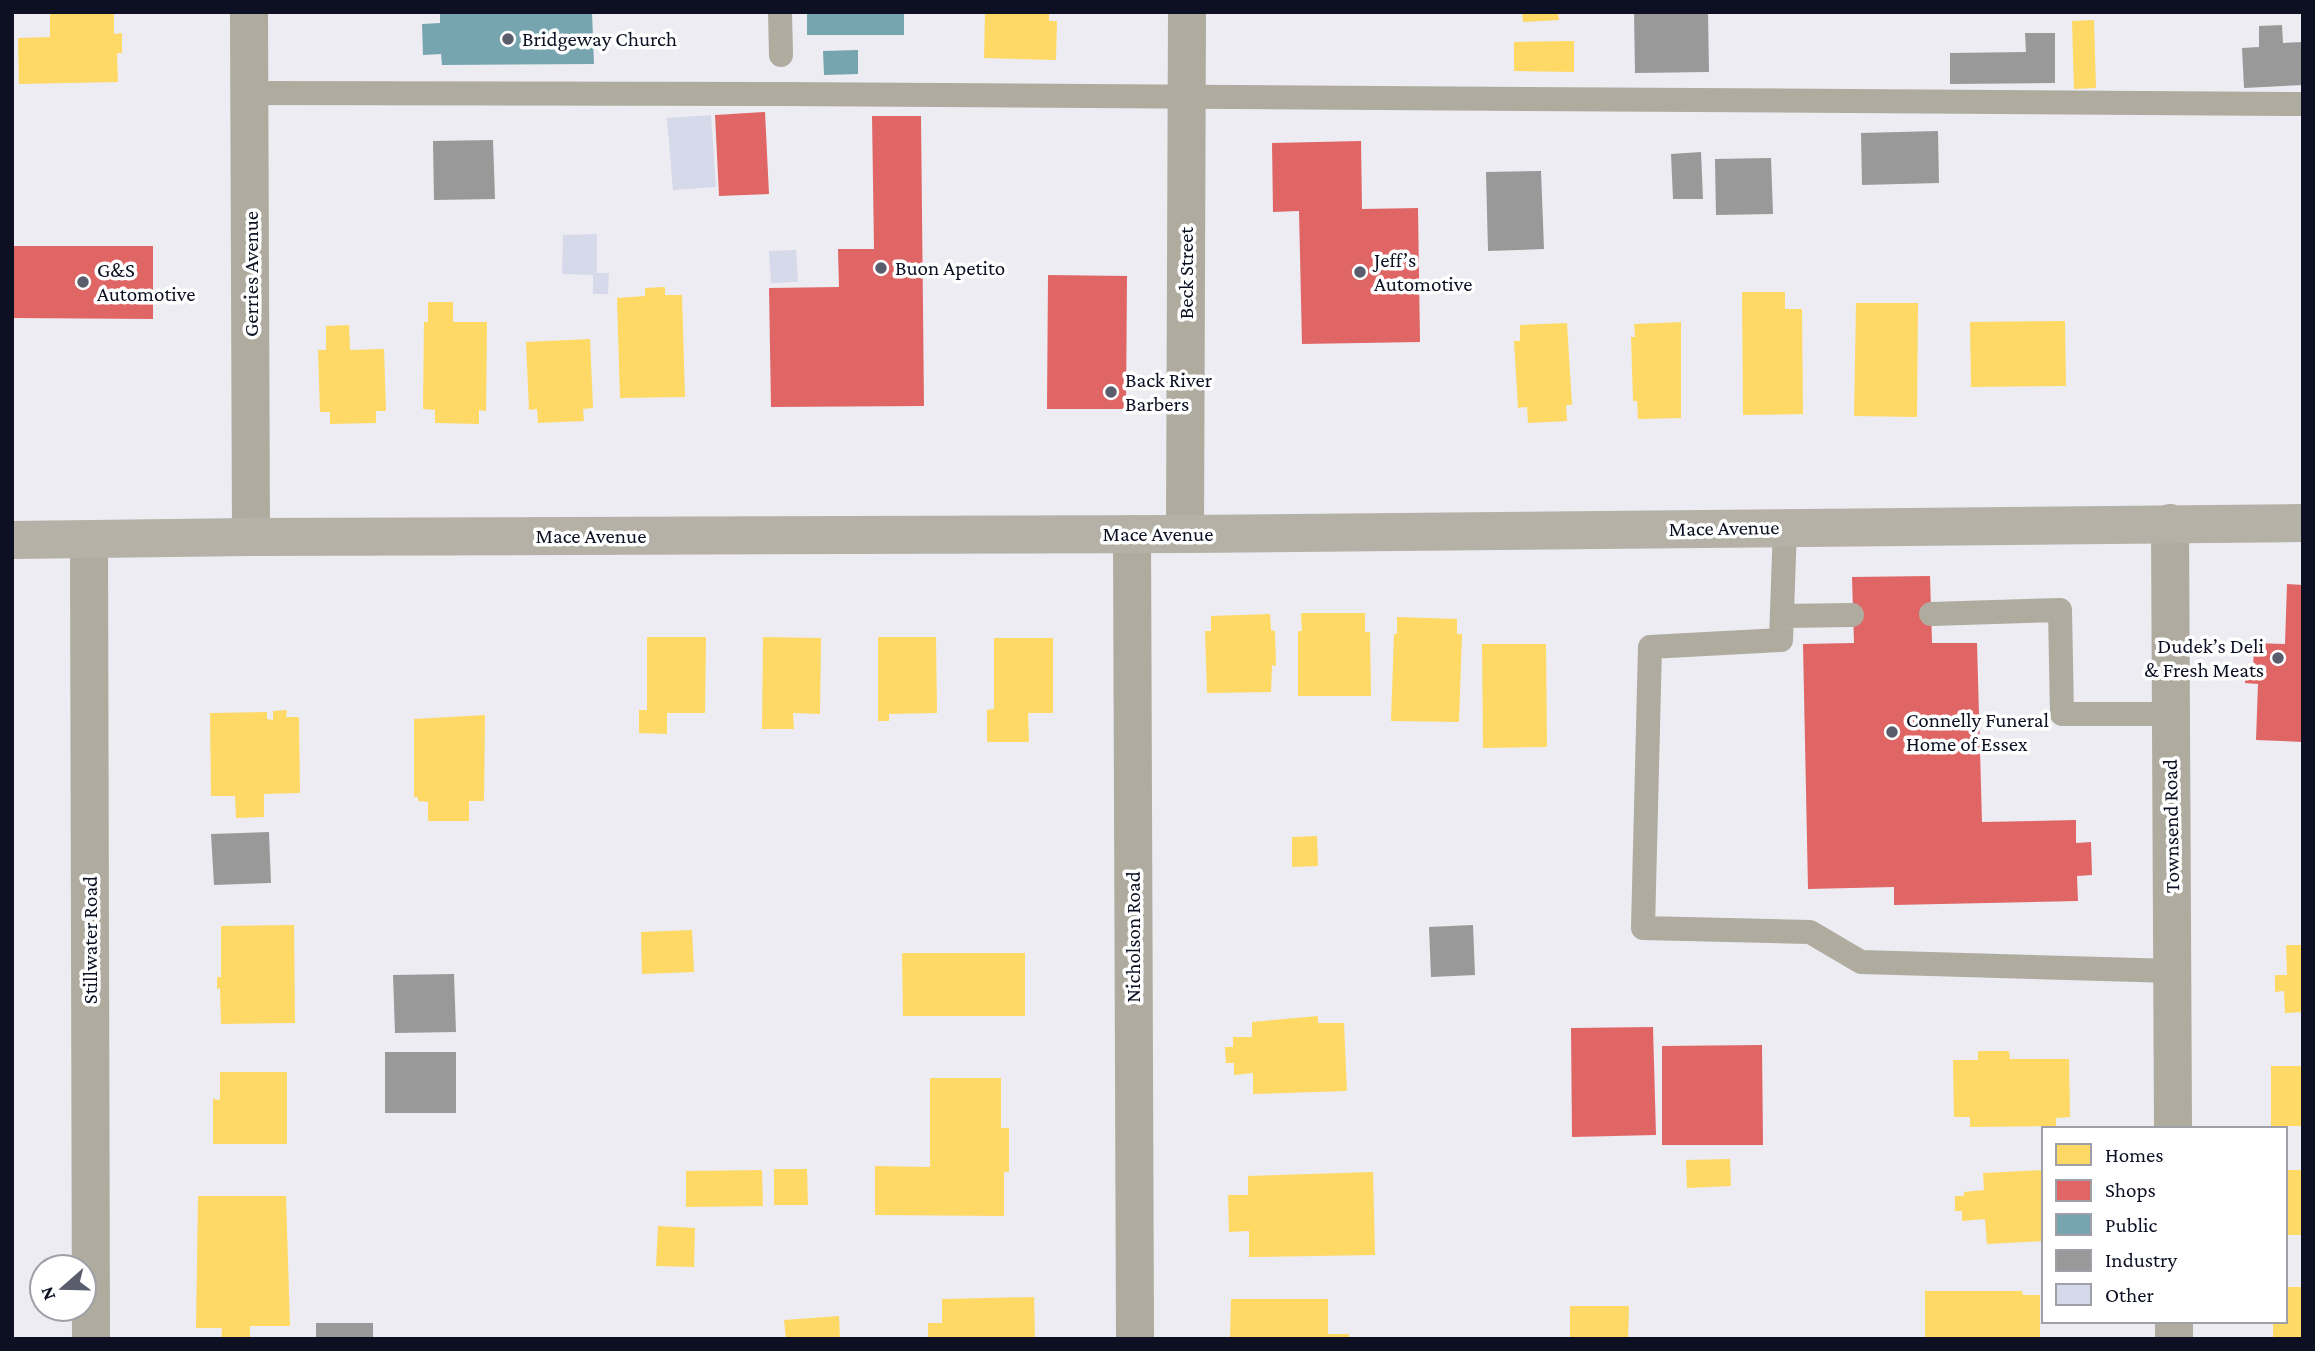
<svg xmlns="http://www.w3.org/2000/svg" width="2315" height="1351" viewBox="0 0 2315 1351" font-family="'Crimson Pro',serif">
	<style>
		.homes { fill: #ffd966 }
		.shops { fill: #e06666 }
		.public { fill: #76a5af }
		.industry { fill: #999 }
		.building { fill: #d5d9e9 }
		.lines { fill: none; stroke-linecap: round; stroke-linejoin: round }
		.lane { stroke: #afab9e; stroke-width: 24 }
		.street { stroke: #afab9e; stroke-width: 38 }
		.secondary { stroke: #b5b1a7; stroke-width: 38 }
		.poi-dot { fill: #5a5d6b; stroke: #fff; stroke-width: 2.5 }
		.labels { text-anchor: middle; stroke-width: 7; stroke-linejoin: round; paint-order: stroke }
		.poi-label { font-size: 21px; fill: #0c1022; stroke: #fff; text-anchor: start }
		.street-label { font-size: 21px; fill: #0c1022; stroke: #fff }
	</style>
	<rect width="100%" height="100%" fill="#ececf2"/>
	<path class="homes" d="M 50,12 L 114,12 L 114,34 L 122,33 L 122,53 L 117,53 L 118,82 L 19,84 L 18,38 L 50,37 Z
		M 985,12 L 1049,12 L 1049,21 L 1057,21 L 1056,60 L 984,58 Z
		M 1522,12 L 1558,12 L 1559,20 L 1523,22 Z
		M 2094,20 L 2096,88 L 2074,89 L 2072,21 Z
		M 1574,41 L 1574,72 L 1514,71 L 1514,42 Z
		M 665,287 L 665,295 L 682,295 L 685,397 L 620,398 L 617,298 L 645,296 L 645,288 Z
		M 1742,292 L 1785,292 L 1785,309 L 1802,309 L 1803,414 L 1743,415 Z
		M 428,302 L 453,302 L 453,322 L 487,322 L 486,411 L 479,410 L 479,424 L 435,423 L 435,410 L 423,409 L 424,322 L 428,322 Z
		M 1856,303 L 1918,303 L 1917,417 L 1854,416 Z
		M 2065,321 L 2066,386 L 1971,387 L 1970,322 Z
		M 1681,322 L 1681,418 L 1638,419 L 1637,401 L 1633,401 L 1631,337 L 1635,337 L 1634,324 Z
		M 1567,323 L 1572,405 L 1566,405 L 1567,421 L 1528,423 L 1527,407 L 1518,408 L 1514,341 L 1520,341 L 1520,325 Z
		M 349,325 L 350,350 L 384,349 L 386,411 L 376,411 L 376,423 L 330,424 L 330,412 L 320,412 L 318,350 L 326,350 L 326,326 Z
		M 590,339 L 593,408 L 583,409 L 584,421 L 538,423 L 537,409 L 529,410 L 526,342 Z
		M 1301,613 L 1365,613 L 1365,632 L 1370,632 L 1371,696 L 1298,696 L 1298,631 L 1302,631 Z
		M 1270,614 L 1271,630 L 1275,631 L 1276,666 L 1272,665 L 1271,692 L 1207,693 L 1205,631 L 1211,631 L 1211,616 Z
		M 1397,617 L 1457,619 L 1457,634 L 1462,634 L 1459,722 L 1391,721 L 1394,634 L 1397,634 Z
		M 647,637 L 706,637 L 705,713 L 667,713 L 667,734 L 639,733 L 639,710 L 647,710 Z
		M 763,637 L 821,638 L 820,714 L 793,713 L 794,729 L 762,729 Z
		M 878,637 L 936,637 L 937,713 L 889,714 L 889,721 L 878,721 Z
		M 994,638 L 1053,638 L 1053,713 L 1028,713 L 1029,742 L 987,742 L 987,710 L 994,709 Z
		M 1482,644 L 1546,644 L 1547,747 L 1483,748 Z
		M 287,710 L 286,717 L 299,717 L 300,793 L 264,794 L 264,817 L 236,818 L 235,796 L 211,796 L 210,713 L 267,712 L 267,719 L 273,720 L 273,711 Z
		M 485,715 L 484,801 L 469,801 L 469,821 L 428,821 L 428,802 L 418,801 L 418,797 L 414,797 L 414,719 Z
		M 1317,836 L 1318,866 L 1292,867 L 1292,837 Z
		M 294,925 L 295,1023 L 221,1024 L 220,988 L 217,989 L 217,977 L 221,977 L 221,926 Z
		M 692,930 L 694,972 L 642,974 L 641,932 Z
		M 2286,945 L 2303,945 L 2303,1012 L 2285,1013 L 2284,991 L 2275,992 L 2275,975 L 2287,975 Z
		M 902,953 L 1025,953 L 1025,1016 L 903,1016 Z
		M 1318,1016 L 1318,1023 L 1344,1023 L 1347,1091 L 1253,1094 L 1253,1073 L 1234,1075 L 1234,1063 L 1226,1063 L 1225,1047 L 1233,1047 L 1233,1037 L 1252,1037 L 1252,1022 Z
		M 1978,1051 L 2009,1051 L 2010,1059 L 2069,1059 L 2070,1117 L 2056,1118 L 2056,1126 L 1970,1127 L 1970,1117 L 1954,1117 L 1953,1060 L 1978,1060 Z
		M 2271,1066 L 2303,1066 L 2303,1126 L 2271,1126 Z
		M 220,1072 L 287,1072 L 287,1144 L 213,1144 L 213,1099 L 220,1100 Z
		M 930,1078 L 1001,1078 L 1001,1128 L 1009,1128 L 1009,1172 L 1004,1172 L 1004,1216 L 875,1215 L 875,1166 L 930,1167 Z
		M 1730,1159 L 1731,1186 L 1687,1188 L 1686,1160 Z
		M 774,1169 L 807,1169 L 808,1205 L 774,1205 Z
		M 762,1170 L 763,1206 L 686,1207 L 686,1171 Z
		M 2044,1170 L 2044,1241 L 1987,1244 L 1985,1219 L 1962,1221 L 1962,1211 L 1955,1211 L 1955,1196 L 1964,1196 L 1964,1192 L 1984,1190 L 1983,1173 Z
		M 2286,1170 L 2303,1170 L 2303,1235 L 2285,1235 Z
		M 1373,1172 L 1375,1255 L 1249,1257 L 1249,1231 L 1229,1232 L 1228,1195 L 1248,1195 L 1248,1176 Z
		M 198,1196 L 286,1196 L 290,1326 L 250,1326 L 250,1339 L 221,1339 L 222,1328 L 196,1328 Z
		M 658,1226 L 695,1228 L 694,1267 L 656,1266 Z
		M 2285,1287 L 2303,1287 L 2303,1339 L 2273,1339 L 2273,1321 L 2285,1321 Z
		M 1925,1291 L 2022,1291 L 2023,1295 L 2040,1295 L 2040,1339 L 1925,1339 Z
		M 1034,1297 L 1035,1339 L 928,1339 L 928,1323 L 942,1323 L 942,1299 Z
		M 1231,1299 L 1328,1299 L 1328,1334 L 1349,1334 L 1349,1339 L 1230,1339 Z
		M 1570,1306 L 1629,1306 L 1628,1339 L 1570,1339 Z
		M 839,1316 L 840,1339 L 786,1339 L 784,1320 Z"/>
	<path class="shops" d="M 765,112 L 769,194 L 719,196 L 715,115 Z
		M 872,116 L 921,116 L 924,406 L 771,407 L 769,288 L 839,287 L 838,249 L 874,249 Z
		M 1361,141 L 1362,209 L 1418,208 L 1420,342 L 1302,344 L 1299,211 L 1273,212 L 1272,143 Z
		M 12,246 L 153,246 L 153,319 L 12,318 Z
		M 1048,275 L 1127,276 L 1126,409 L 1047,409 Z
		M 1930,576 L 1932,643 L 1977,643 L 1982,822 L 2076,820 L 2076,843 L 2091,842 L 2092,875 L 2077,876 L 2078,901 L 1894,905 L 1894,887 L 1808,889 L 1803,644 L 1854,643 L 1852,577 Z
		M 2287,584 L 2303,585 L 2303,742 L 2256,740 L 2258,684 L 2245,683 L 2245,672 L 2253,673 L 2254,643 L 2285,644 Z
		M 1653,1027 L 1656,1135 L 1572,1137 L 1571,1028 Z
		M 1762,1045 L 1763,1145 L 1662,1145 L 1662,1046 Z"/>
	<path class="public" d="M 440,12 L 592,12 L 594,64 L 442,65 L 441,54 L 423,55 L 422,24 L 440,23 Z
		M 807,12 L 904,12 L 904,35 L 807,35 Z
		M 858,50 L 858,74 L 824,75 L 823,51 Z"/>
	<path class="industry" d="M 1634,12 L 1708,12 L 1709,72 L 1635,73 Z
		M 2282,25 L 2283,43 L 2303,42 L 2303,85 L 2244,88 L 2242,48 L 2259,47 L 2259,26 Z
		M 2025,33 L 2055,33 L 2055,83 L 1950,84 L 1950,53 L 2026,52 Z
		M 1938,131 L 1939,183 L 1862,185 L 1861,133 Z
		M 493,140 L 495,199 L 434,200 L 433,141 Z
		M 1701,152 L 1703,199 L 1673,199 L 1671,154 Z
		M 1771,158 L 1773,214 L 1716,215 L 1715,159 Z
		M 1541,171 L 1544,249 L 1488,251 L 1486,172 Z
		M 269,832 L 271,883 L 214,885 L 211,834 Z
		M 1473,925 L 1475,975 L 1431,977 L 1429,927 Z
		M 454,974 L 456,1032 L 395,1033 L 393,975 Z
		M 385,1052 L 456,1052 L 456,1113 L 385,1113 Z
		M 316,1323 L 373,1323 L 373,1339 L 316,1339 Z"/>
	<path class="building" d="M 711,115 L 716,187 L 673,190 L 667,118 Z
		M 597,234 L 597,273 L 609,273 L 608,294 L 593,294 L 593,275 L 562,274 L 563,235 Z
		M 796,250 L 798,282 L 771,283 L 769,251 Z"/>
	<g class="lines">
		<path class="lane" d="M 780,12 L 781,55
			M 250,93 L 781,94 L 2303,104
			M 1785,527 L 1781,640 L 1650,647 L 1643,928 L 1810,932 L 1861,962 L 2172,971
			M 1931,614 L 2060,610 L 2062,714 L 2170,714
			M 1782,616 L 1852,615"/>
		<path class="street" d="M 249,12 L 251,537
			M 2170,523 L 2173,1129
			M 1132,534 L 1135,1339
			M 1185,534 L 1187,12
			M 89,541 L 91,1339
			M 2174,1321 L 2174,1339"/>
		<path class="secondary" d="M 12,540 L 251,537 L 1185,534 L 2303,523"/>
	</g>
	<g class="poi-dot">
		<circle cx="508" cy="39" r="7"/>
		<circle cx="881" cy="268" r="7"/>
		<circle cx="1360" cy="272" r="7"/>
		<circle cx="83" cy="282" r="7"/>
		<circle cx="1111" cy="392" r="7"/>
		<circle cx="2278" cy="658" r="7"/>
		<circle cx="1892" cy="732" r="7"/>
	</g>
	<g class="labels">
		<g class="poi-label">
			<text x="522" y="46">Bridgeway Church</text>
			<text x="1374" y="267">Jeff’s<tspan x="1374" dy="24">Automotive</tspan></text>
			<text x="895" y="275">Buon Apetito</text>
			<text x="97" y="277">G&amp;S<tspan x="97" dy="24">Automotive</tspan></text>
			<text x="1125" y="387">Back River<tspan x="1125" dy="24">Barbers</tspan></text>
			<text x="2264" y="653" text-anchor="end">Dudek’s Deli<tspan x="2264" dy="24">&amp; Fresh Meats</tspan></text>
			<text x="1906" y="727">Connelly Funeral<tspan x="1906" dy="24">Home of Essex</tspan></text>
		</g>
		<g class="street-label">
			<text transform="translate(1186 273) rotate(-90)" y="7">Beck Street</text>
			<text transform="translate(251 274) rotate(-90)" y="7">Gerries Avenue</text>
			<text transform="translate(1724 528) rotate(-1)" y="7">Mace Avenue</text>
			<text x="1158" y="541">Mace Avenue</text>
			<text x="591" y="543">Mace Avenue</text>
			<text transform="translate(2171 826) rotate(-91)" y="7">Townsend Road</text>
			<text transform="translate(1133 937) rotate(-90)" y="7">Nicholson Road</text>
			<text transform="translate(90 940) rotate(-90)" y="7">Stillwater Road</text>
		</g>
	</g>
	<rect width="2315" height="1351" fill="none" stroke="#0c1022" stroke-width="28"/>
	<rect x="2042" y="1127" width="245" height="196" fill="#ffffff" stroke="#9e9fa7" stroke-width="2"/>
	<rect x="2056" y="1144" width="35" height="21" fill="#ffd966" stroke="#9e9fa7" stroke-width="2"/>
	<text x="2105" y="1162" font-size="21" fill="#0c1022">Homes</text>
	<rect x="2056" y="1180" width="35" height="21" fill="#e06666" stroke="#9e9fa7" stroke-width="2"/>
	<text x="2105" y="1197" font-size="21" fill="#0c1022">Shops</text>
	<rect x="2056" y="1214" width="35" height="21" fill="#76a5af" stroke="#9e9fa7" stroke-width="2"/>
	<text x="2105" y="1232" font-size="21" fill="#0c1022">Public</text>
	<rect x="2056" y="1250" width="35" height="21" fill="#999999" stroke="#9e9fa7" stroke-width="2"/>
	<text x="2105" y="1267" font-size="21" fill="#0c1022">Industry</text>
	<rect x="2056" y="1284" width="35" height="21" fill="#d5d9e9" stroke="#9e9fa7" stroke-width="2"/>
	<text x="2105" y="1302" font-size="21" fill="#0c1022">Other</text>
	<g transform="translate(63 1288) rotate(250)"><circle r="33" fill="#ffffff" stroke="#9e9fa7" stroke-width="2"/>
	<path d="M0-5L12 26L0 18L-12 26Z" fill="#5a5d6b"/>
	<text y="-10" font-size="19" font-weight="bold" text-anchor="middle" fill="#0c1022">N</text>
	</g>
</svg>
